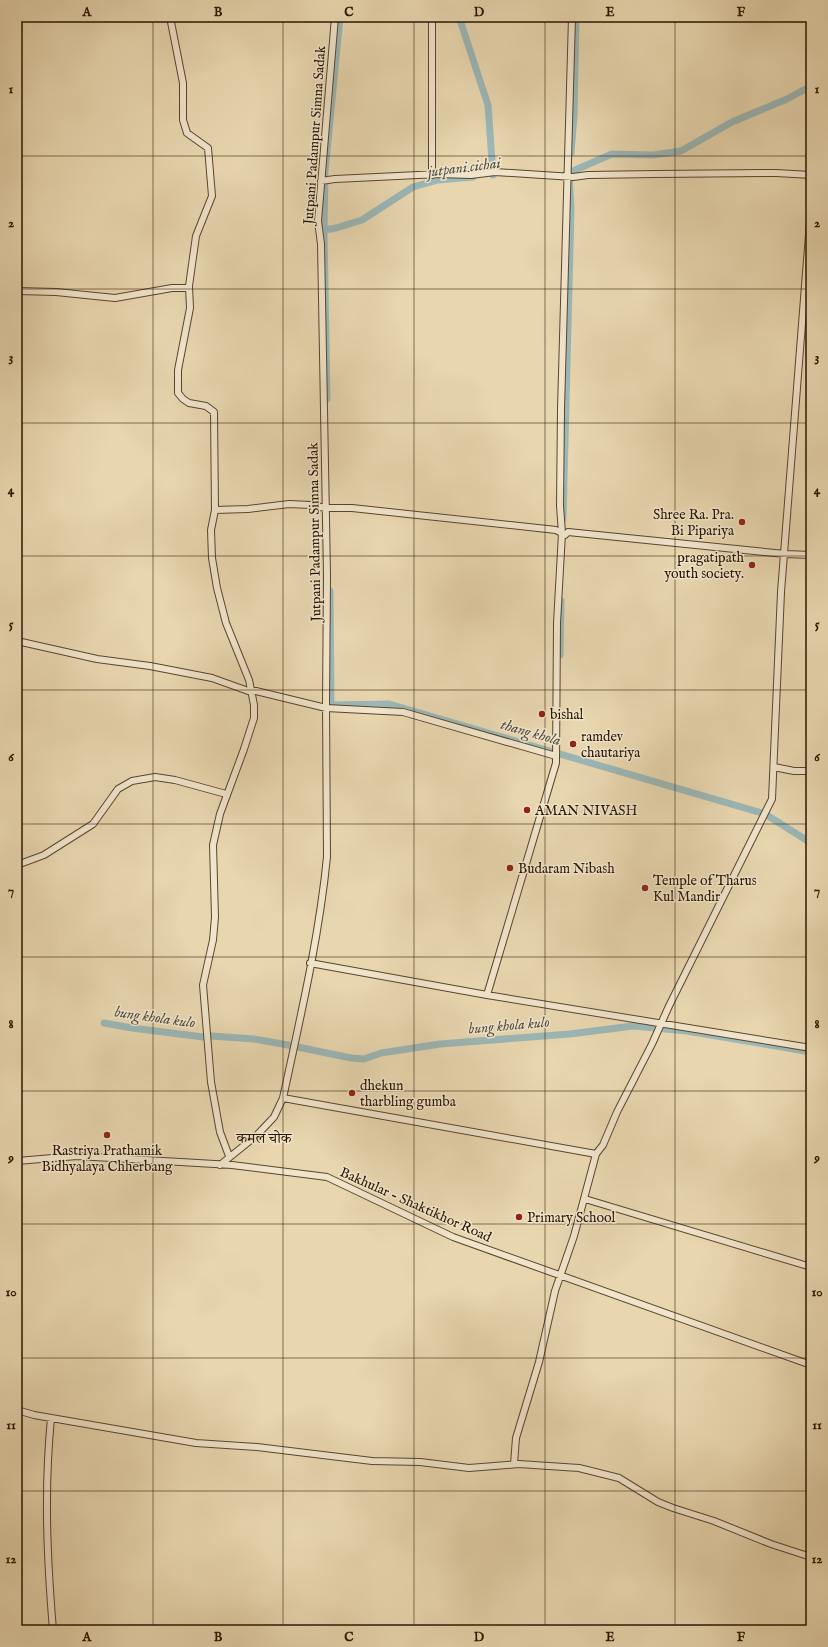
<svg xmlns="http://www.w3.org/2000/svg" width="828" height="1647" viewBox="0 0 828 1647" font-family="'IM FELL English','Noto Serif Devanagari',serif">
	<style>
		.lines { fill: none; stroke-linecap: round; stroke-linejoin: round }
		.canal { stroke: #9bb7b6; stroke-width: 7 }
		.minor-casing { stroke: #59452c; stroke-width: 8 }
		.minor { stroke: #f0e4cb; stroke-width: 6 }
		.grid { fill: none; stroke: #291500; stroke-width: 1; stroke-opacity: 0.55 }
		.poi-dot { fill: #8f2418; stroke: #f0e4cb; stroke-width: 1.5 }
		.labels { text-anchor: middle; stroke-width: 3; stroke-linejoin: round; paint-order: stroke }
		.street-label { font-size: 14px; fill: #291500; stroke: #f0e4cb }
		.poi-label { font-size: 14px; fill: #291500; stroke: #f0e4cb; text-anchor: start }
		.water-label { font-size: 15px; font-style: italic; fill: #514e40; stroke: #f0e4cb }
		.neighbourhood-label { font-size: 15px; fill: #291500; stroke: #f0e4cb }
		.neatline { fill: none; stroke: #291500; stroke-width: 1.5 }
		.grid-label { font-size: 13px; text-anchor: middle; font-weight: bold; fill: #291500 }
	</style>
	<rect width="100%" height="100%" fill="#e8d6af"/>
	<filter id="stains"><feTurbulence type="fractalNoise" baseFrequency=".005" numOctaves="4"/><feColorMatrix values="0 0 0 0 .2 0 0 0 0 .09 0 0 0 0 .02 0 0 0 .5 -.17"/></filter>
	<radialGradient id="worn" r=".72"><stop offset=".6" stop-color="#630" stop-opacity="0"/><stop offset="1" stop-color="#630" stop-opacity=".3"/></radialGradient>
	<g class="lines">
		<path class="canal" d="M 340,17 L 325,172 L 324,230 L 336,228 L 362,220 L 413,187 L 438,180 L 473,177
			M 459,17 L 488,105 L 493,175
			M 571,153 L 574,116 L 576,17
			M 566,174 L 612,154 L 653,155 L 681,151 L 732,122 L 787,99 L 811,86
			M 324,230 L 327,399
			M 563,519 L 571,209 L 569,171
			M 330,591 L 331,705
			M 560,655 L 561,601
			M 328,705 L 389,704 L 765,814 L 811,843
			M 104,1023 L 132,1028 L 203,1037
			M 211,1036 L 254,1039 L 288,1045 L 351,1058 L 364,1059 L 381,1053 L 440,1044 L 570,1034 L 633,1026 L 687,1031 L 811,1052"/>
		<defs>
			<path id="minor" d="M 170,17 L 183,83 L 183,120 L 187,133 L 208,148 L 212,196 L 196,236 L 189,286 L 190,308 L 178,370 L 178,393 L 183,399 L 189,403 L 206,406 L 214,412 L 215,510 L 211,530 L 212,558 L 217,588 L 226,623 L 249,680 L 254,705 L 254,718 L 244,749 L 220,814 L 213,845 L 215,917 L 213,940 L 203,985 L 211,1082 L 220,1132 L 229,1156
				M 432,175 L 432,22 L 434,17
				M 321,181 L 335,179 L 439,174 L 471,175 L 495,172 L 573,177 L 588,175 L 656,174 L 776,173 L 811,175
				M 17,291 L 56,292 L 115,298 L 172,288 L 189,288
				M 215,510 L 248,509 L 289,504 L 311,505 L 325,508 L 352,508 L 556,530 L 565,535 L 568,532 L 785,554 L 811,555
				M 17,641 L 97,659 L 150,666 L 212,678 L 251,692 L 256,691 L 326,708 L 403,712 L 556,756
				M 774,767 L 794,771 L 811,771
				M 17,865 L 44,855 L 93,824 L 118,789 L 132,781 L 155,777 L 175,780 L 226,794
				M 310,963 L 487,995 L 811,1048
				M 487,995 L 556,763 L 557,623 L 562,533 L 560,506 L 561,409 L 572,17
				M 283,1098 L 596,1154
				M 17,1161 L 77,1156 L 232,1165 L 327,1177 L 453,1237 L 811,1365
				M 220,1165 L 257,1135 L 274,1117 L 283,1098 C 300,1019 319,938 327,857 L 326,704 L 327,575 L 321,244 L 318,221 L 335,17
				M 585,1199 L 811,1267
				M 17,1410 L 34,1415 L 196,1443 L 257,1447 L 372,1461 L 420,1462 L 469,1468 L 519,1464 L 579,1468 L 619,1478 L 658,1502 L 673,1508 L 714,1521 L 771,1544 L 811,1557
				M 51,1418 C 44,1491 47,1558 53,1630
				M 514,1464 L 516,1438 L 539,1362 L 555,1291 L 574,1236 L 596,1154 L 603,1145 L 617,1112 L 652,1044 L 669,1006 L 772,799 L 781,592 L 811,209"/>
		</defs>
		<use href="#minor" class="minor-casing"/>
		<use href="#minor" class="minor"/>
	</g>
	<path class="grid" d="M 153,17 L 153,1630M 283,17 L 283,1630M 414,17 L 414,1630M 545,17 L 545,1630M 675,17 L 675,1630M 17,156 L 811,156M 17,289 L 811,289M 17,423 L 811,423M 17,556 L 811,556M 17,690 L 811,690M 17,824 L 811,824M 17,957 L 811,957M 17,1091 L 811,1091M 17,1224 L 811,1224M 17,1358 L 811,1358M 17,1491 L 811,1491"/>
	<g class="poi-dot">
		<circle cx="742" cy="522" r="4"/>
		<circle cx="752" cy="565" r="4"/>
		<circle cx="542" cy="714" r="4"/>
		<circle cx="573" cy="744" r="4"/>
		<circle cx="527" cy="810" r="4"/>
		<circle cx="510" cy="868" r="4"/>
		<circle cx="645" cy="888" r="4"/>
		<circle cx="352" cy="1093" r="4"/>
		<circle cx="107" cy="1135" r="4"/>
		<circle cx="519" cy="1217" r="4"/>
	</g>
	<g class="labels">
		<g class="street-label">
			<text transform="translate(314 135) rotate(-86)" y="5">Jutpani Padampur Simna Sadak</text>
			<text transform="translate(314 532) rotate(-91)" y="5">Jutpani Padampur Simna Sadak</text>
			<text transform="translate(416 1204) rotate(24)" y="5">Bakhular - Shaktikhor Road</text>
		</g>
		<g class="poi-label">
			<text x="734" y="519" text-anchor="end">Shree Ra. Pra.<tspan x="734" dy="16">Bi Pipariya</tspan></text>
			<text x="744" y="562" text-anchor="end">pragatipath<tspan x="744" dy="16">youth society.</tspan></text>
			<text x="550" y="719">bishal</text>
			<text x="581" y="741">ramdev<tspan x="581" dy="16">chautariya</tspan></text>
			<text x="535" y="815">AMAN NIVASH</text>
			<text x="518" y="873">Budaram Nibash</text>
			<text x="653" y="885">Temple of Tharus<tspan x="653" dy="16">Kul Mandir</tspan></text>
			<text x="360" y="1090">dhekun<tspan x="360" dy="16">tharbling gumba</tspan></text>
			<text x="107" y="1155" text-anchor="middle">Rastriya Prathamik<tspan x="107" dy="16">Bidhyalaya Chherbang</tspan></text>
			<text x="527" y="1222">Primary School</text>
		</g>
		<g class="water-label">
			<text transform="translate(464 167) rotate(-7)" y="5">jutpani cichai</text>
			<text transform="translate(531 732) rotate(16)" y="5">thang khola</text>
			<text transform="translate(155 1017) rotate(8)" y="5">bung khola kulo</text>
			<text transform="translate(509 1025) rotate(-5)" y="5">bung khola kulo</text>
		</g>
		<g class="neighbourhood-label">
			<text x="264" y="1143">कमल चोक</text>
		</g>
	</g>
	<rect width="828" height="1647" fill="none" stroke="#e8d6af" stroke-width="44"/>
	<rect x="22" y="22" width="784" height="1603" class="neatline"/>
	<g class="grid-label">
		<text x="87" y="16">A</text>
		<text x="218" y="16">B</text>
		<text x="349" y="16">C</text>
		<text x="479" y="16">D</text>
		<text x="610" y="16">E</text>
		<text x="741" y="16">F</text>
		<text x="11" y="93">1</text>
		<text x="817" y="93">1</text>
		<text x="11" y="227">2</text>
		<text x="817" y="227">2</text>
		<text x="11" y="361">3</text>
		<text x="817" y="361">3</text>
		<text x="11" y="494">4</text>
		<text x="817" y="494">4</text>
		<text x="11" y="628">5</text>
		<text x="817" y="628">5</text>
		<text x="11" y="761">6</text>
		<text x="817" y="761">6</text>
		<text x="11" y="895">7</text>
		<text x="817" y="895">7</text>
		<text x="11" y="1028">8</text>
		<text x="817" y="1028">8</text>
		<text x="11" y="1162">9</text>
		<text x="817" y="1162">9</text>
		<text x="11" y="1296">10</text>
		<text x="817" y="1296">10</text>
		<text x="11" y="1429">11</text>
		<text x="817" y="1429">11</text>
		<text x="11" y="1563">12</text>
		<text x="817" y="1563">12</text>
		<text x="87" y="1641">A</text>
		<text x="218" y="1641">B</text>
		<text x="349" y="1641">C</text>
		<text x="479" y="1641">D</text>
		<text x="610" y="1641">E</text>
		<text x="741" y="1641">F</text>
	</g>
	<rect width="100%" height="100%" filter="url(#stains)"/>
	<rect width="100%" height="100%" fill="url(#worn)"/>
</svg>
